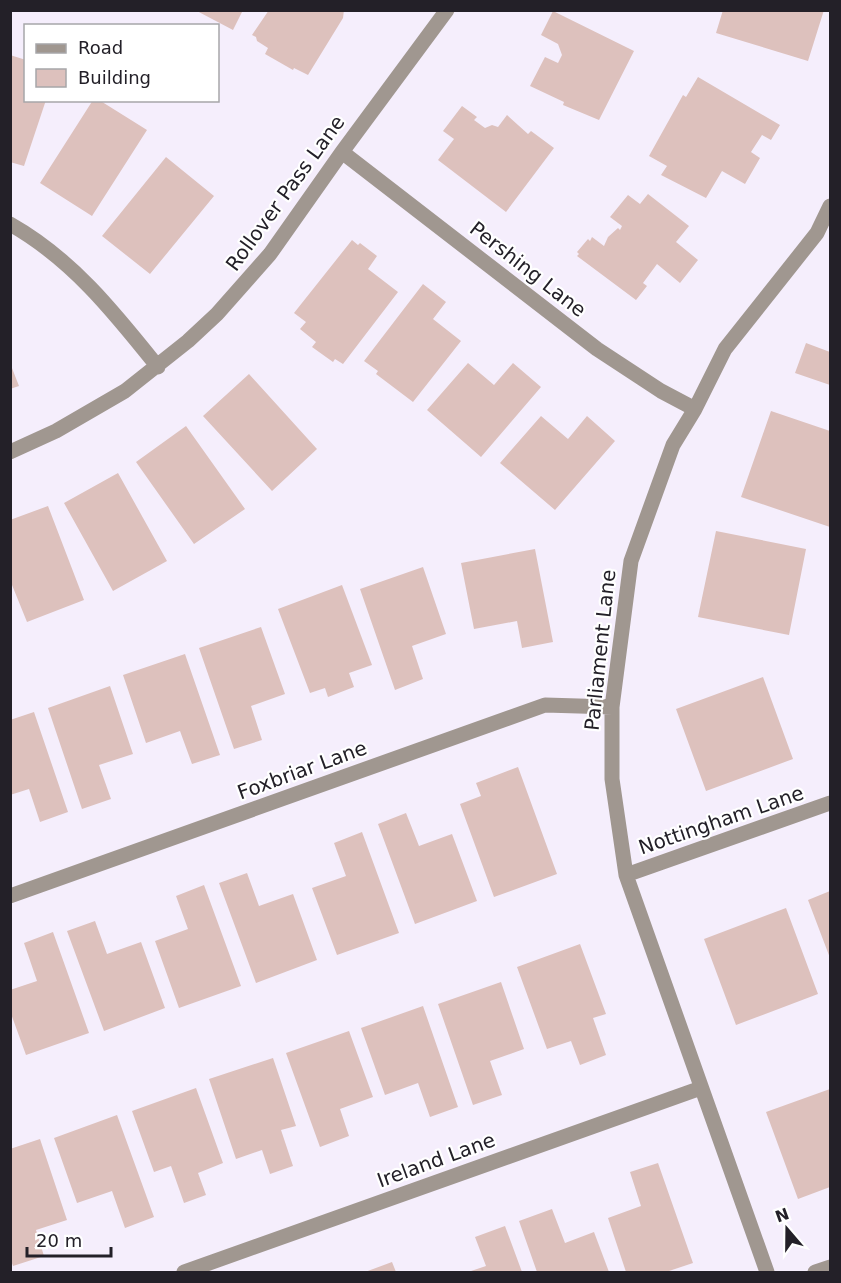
<svg xmlns="http://www.w3.org/2000/svg" width="841" height="1283" viewBox="0 0 841 1283" font-family="'DejaVu Sans',sans-serif">
	<style>
		.building { fill: #ddc1bd }
		.lines { fill: none; stroke-linecap: round; stroke-linejoin: round }
		.minor { stroke: #a09790; stroke-width: 15 }
		.labels { text-anchor: middle; stroke-width: 4.5; stroke-linejoin: round; paint-order: stroke }
		.street-label { font-size: 20px; fill: #232028; stroke: #fff }
	</style>
	<rect width="100%" height="100%" fill="#f5eefc"/>
	<path class="building" d="M 195,10 L 243,10 L 233,30 Z
		M 269,10 L 344,10 L 343,18 L 308,75 L 294,68 L 293,70 L 265,54 L 268,48 L 257,41 L 256,37 L 252,35 Z
		M 723,10 L 824,10 L 808,61 L 716,33 Z
		M 553,11 L 634,51 L 599,120 L 563,105 L 564,102 L 530,86 L 545,57 L 558,63 L 562,55 L 558,44 L 541,35 Z
		M 10,55 L 26,60 L 26,100 L 46,100 L 24,166 L 10,162 Z
		M 698,77 L 780,125 L 771,140 L 762,135 L 751,152 L 760,158 L 745,184 L 722,171 L 706,198 L 661,175 L 667,166 L 649,156 L 683,95 L 686,97 Z
		M 93,100 L 99,100 L 147,130 L 92,216 L 40,183 Z
		M 462,106 L 477,117 L 474,120 L 485,128 L 492,125 L 498,127 L 507,115 L 528,134 L 531,131 L 554,148 L 506,212 L 438,160 L 454,139 L 443,131 Z
		M 166,157 L 214,196 L 150,274 L 102,236 Z
		M 648,194 L 689,226 L 676,242 L 698,260 L 680,283 L 657,264 L 643,283 L 647,286 L 636,300 L 577,256 L 579,254 L 577,252 L 588,239 L 590,241 L 592,237 L 604,246 L 608,237 L 618,228 L 620,230 L 622,226 L 610,217 L 628,195 L 640,204 Z
		M 352,240 L 358,245 L 360,243 L 377,256 L 368,269 L 398,292 L 343,364 L 335,359 L 333,362 L 312,347 L 316,342 L 300,329 L 306,322 L 294,313 Z
		M 423,284 L 446,302 L 433,319 L 461,341 L 413,402 L 376,374 L 378,371 L 364,361 Z
		M 806,343 L 830,352 L 830,385 L 795,373 Z
		M 10,363 L 19,386 L 10,389 Z
		M 468,363 L 494,385 L 513,363 L 541,387 L 481,457 L 427,410 Z
		M 249,374 L 317,449 L 272,491 L 203,416 Z
		M 771,411 L 830,431 L 830,527 L 741,497 Z
		M 541,416 L 568,439 L 587,416 L 615,441 L 555,510 L 500,463 Z
		M 186,426 L 245,509 L 194,544 L 136,462 Z
		M 118,473 L 167,561 L 113,591 L 64,503 Z
		M 48,506 L 84,600 L 27,622 L 10,580 L 10,520 Z
		M 716,531 L 806,549 L 789,635 L 698,617 Z
		M 535,549 L 553,642 L 522,648 L 517,621 L 474,629 L 461,563 Z
		M 423,567 L 446,634 L 412,646 L 423,679 L 395,690 L 360,589 Z
		M 342,585 L 372,665 L 349,673 L 354,687 L 328,697 L 325,688 L 310,693 L 278,609 Z
		M 261,627 L 285,694 L 251,706 L 262,740 L 234,749 L 199,648 Z
		M 185,654 L 220,755 L 192,764 L 180,731 L 146,743 L 123,675 Z
		M 763,677 L 793,759 L 706,791 L 676,709 Z
		M 110,686 L 133,754 L 99,765 L 111,799 L 82,809 L 48,708 Z
		M 34,712 L 68,812 L 40,822 L 29,789 L 10,795 L 10,720 Z
		M 518,767 L 557,874 L 494,897 L 460,804 L 481,796 L 476,783 Z
		M 406,813 L 419,846 L 452,834 L 477,901 L 415,924 L 378,824 Z
		M 362,832 L 399,933 L 337,955 L 312,888 L 346,876 L 334,843 Z
		M 247,873 L 259,906 L 293,894 L 317,960 L 256,983 L 219,883 Z
		M 204,885 L 241,986 L 179,1008 L 155,941 L 188,929 L 176,896 Z
		M 830,891 L 830,958 L 808,900 Z
		M 786,908 L 818,994 L 736,1025 L 704,939 Z
		M 95,921 L 107,954 L 141,942 L 165,1008 L 104,1031 L 67,931 Z
		M 53,932 L 89,1033 L 26,1055 L 10,1011 L 10,990 L 37,981 L 24,943 Z
		M 580,944 L 606,1014 L 593,1018 L 606,1055 L 580,1065 L 571,1041 L 547,1049 L 517,967 Z
		M 501,982 L 524,1049 L 490,1061 L 502,1095 L 473,1105 L 438,1004 Z
		M 423,1006 L 458,1107 L 430,1117 L 418,1083 L 385,1095 L 361,1028 Z
		M 349,1031 L 373,1097 L 340,1109 L 349,1136 L 320,1147 L 286,1053 Z
		M 273,1058 L 296,1126 L 281,1130 L 293,1166 L 270,1174 L 262,1150 L 236,1159 L 209,1079 Z
		M 196,1088 L 223,1163 L 198,1173 L 206,1195 L 184,1203 L 171,1166 L 154,1172 L 132,1111 Z
		M 830,1089 L 830,1187 L 798,1199 L 766,1112 Z
		M 117,1115 L 154,1217 L 125,1228 L 112,1191 L 77,1203 L 54,1138 Z
		M 40,1139 L 67,1220 L 36,1230 L 44,1256 L 13,1266 L 10,1258 L 10,1149 Z
		M 658,1163 L 693,1263 L 666,1272 L 626,1272 L 608,1218 L 641,1206 L 630,1172 Z
		M 552,1209 L 565,1243 L 594,1232 L 609,1272 L 537,1272 L 519,1221 Z
		M 505,1226 L 522,1272 L 468,1272 L 486,1266 L 475,1237 Z
		M 392,1262 L 396,1272 L 365,1272 Z"/>
	<g class="lines">
		<path class="minor" d="M 342,152 L 597,349 L 661,391 L 695,409
			M 10,224 C 72,259 114,312 158,367
			M 10,452 L 56,431 L 125,391 L 188,341 L 217,314 L 270,254 L 342,152 L 447,10
			M 626,875 L 830,803
			M 10,896 L 545,705 L 612,707
			M 184,1272 L 701,1088
			M 767,1272 L 626,875 L 612,779 L 612,707 L 631,561 L 673,445 L 695,409 L 725,349 L 817,233 L 830,206
			M 815,1272 L 830,1267"/>
	</g>
	<g class="labels">
		<g class="street-label">
			<text transform="translate(285 193) rotate(-54)" y="7">Rollover Pass Lane</text>
			<text transform="translate(528 269) rotate(38)" y="7">Pershing Lane</text>
			<text transform="translate(600 650) rotate(-84)" y="7">Parliament Lane</text>
			<text transform="translate(302 770) rotate(-20)" y="7">Foxbriar Lane</text>
			<text transform="translate(721 820) rotate(-19)" y="7">Nottingham Lane</text>
			<text transform="translate(436 1160) rotate(-20)" y="7">Ireland Lane</text>
		</g>
	</g>
	<rect width="841" height="1283" fill="none" stroke="#232028" stroke-width="24"/>
	<rect x="24" y="24" width="195" height="78" fill="#ffffff" stroke="#a7a6a9" stroke-width="1.5"/>
	<rect x="36" y="44" width="30" height="9" fill="#a09790" stroke="#a7a6a9" stroke-width="1.5"/>
	<text x="78" y="54" font-size="18" fill="#232028">Road</text>
	<rect x="36" y="69" width="30" height="18" fill="#ddc1bd" stroke="#a7a6a9" stroke-width="1.5"/>
	<text x="78" y="84" font-size="18" fill="#232028">Building</text>
	<g transform="translate(787 1229) rotate(340)" stroke="#ffffff" stroke-width="4.5" paint-order="stroke">
	<path d="M0-4.5L10 22L0 15L-10 22Z" fill="#232028"/>
	<text y="-9" font-size="16" font-weight="bold" text-anchor="middle" fill="#232028">N</text>
	</g>
	<path d="M27 1247v9h84v-9" fill="none" stroke="#232028" stroke-width="3"/>
	<text x="36" y="1247" font-size="18" fill="#232028" stroke="#ffffff" stroke-width="4.5" paint-order="stroke">20 m</text>
</svg>
